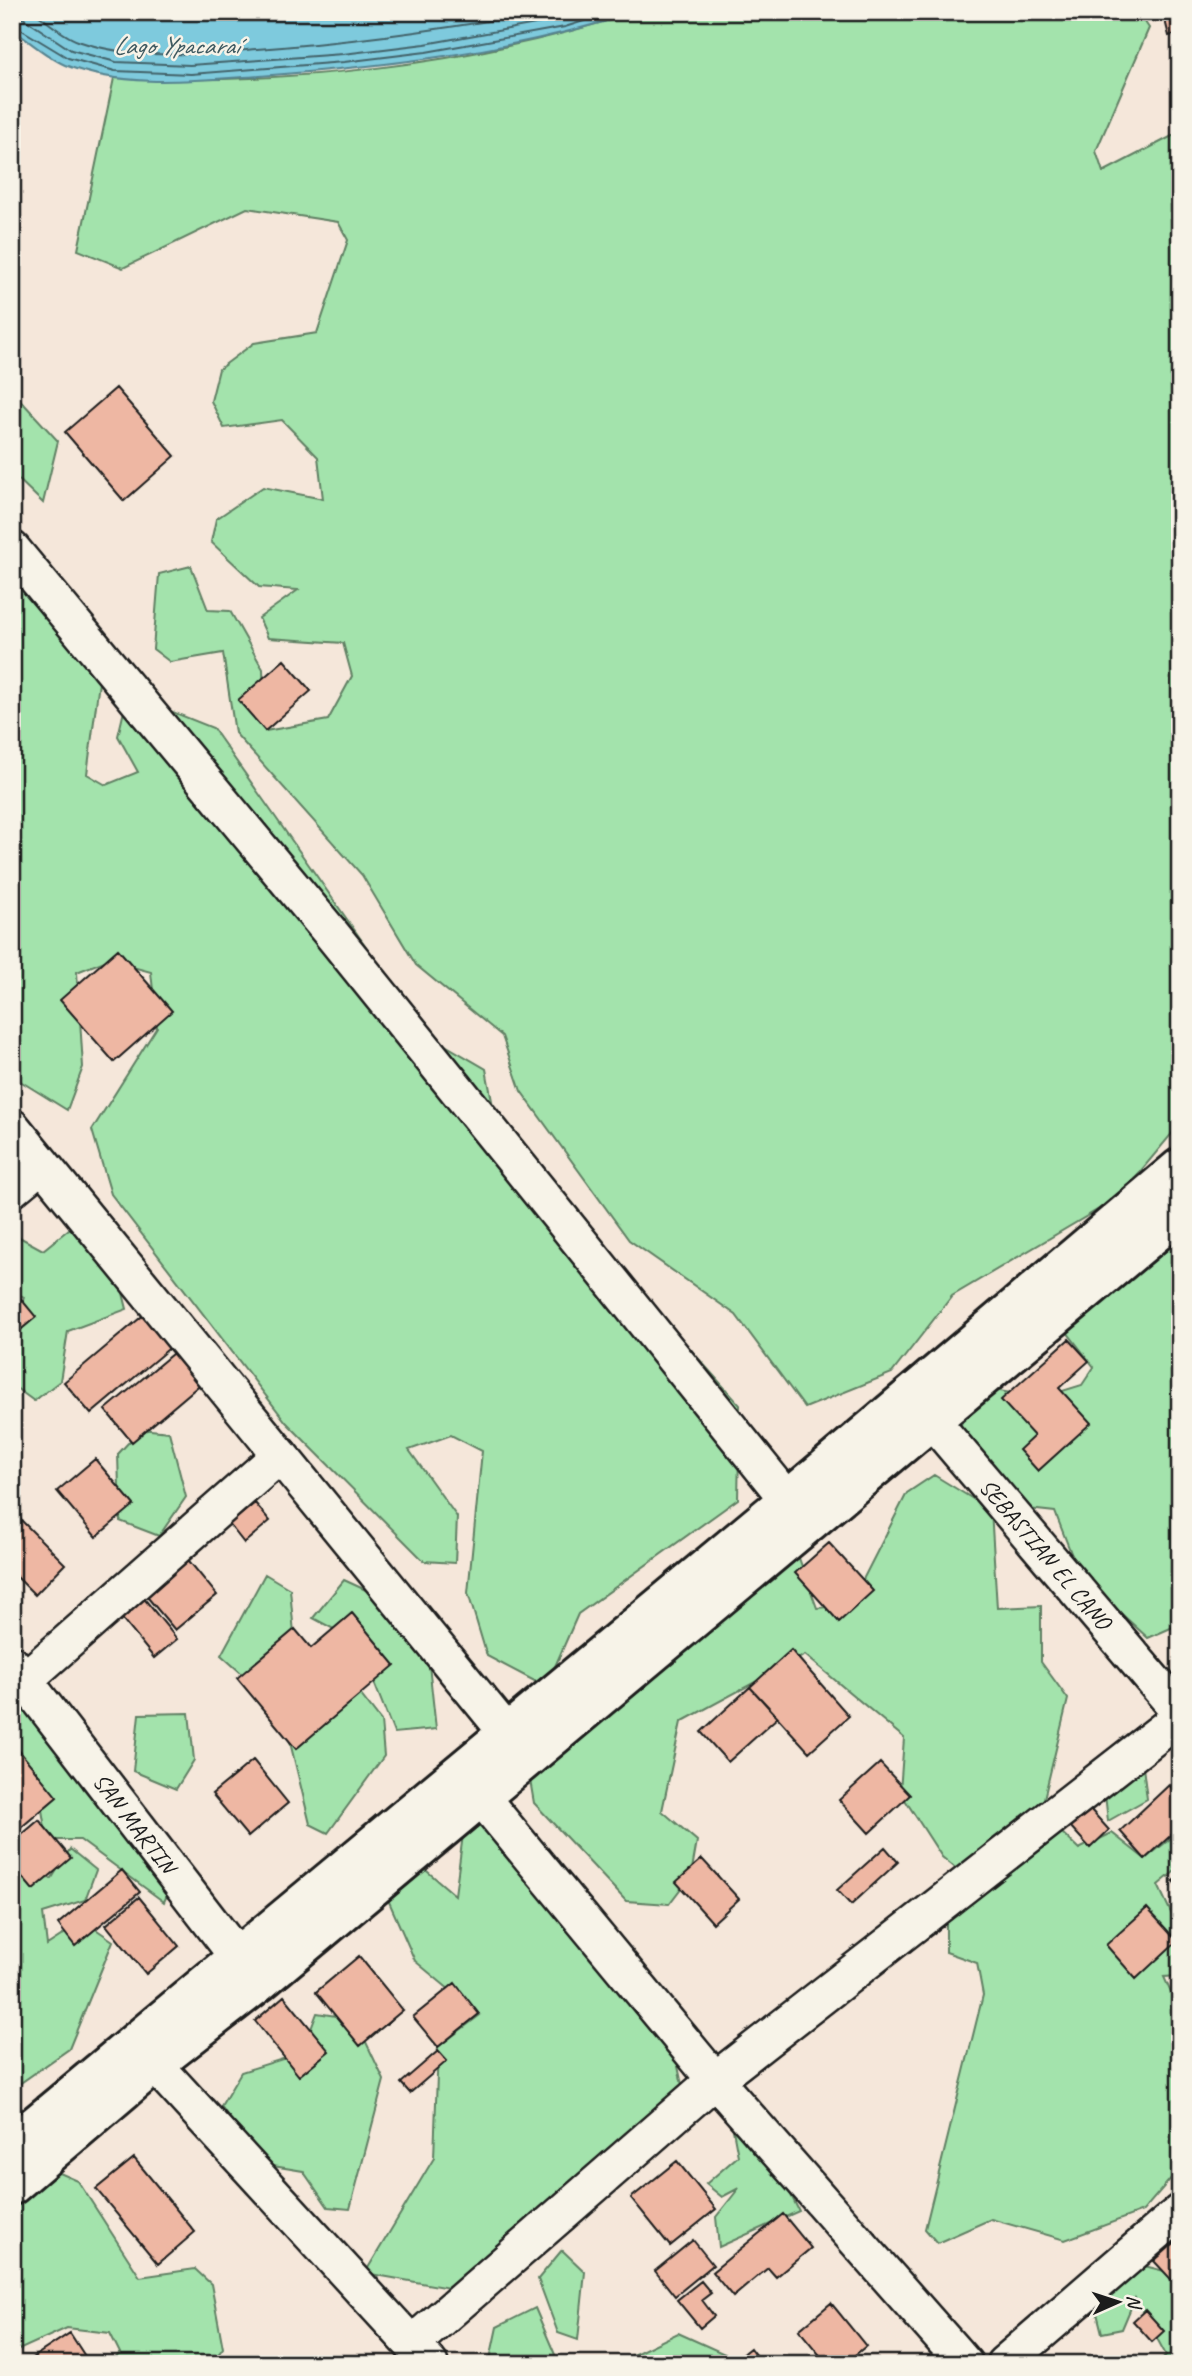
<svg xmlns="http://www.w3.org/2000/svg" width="1192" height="2376" viewBox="0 0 1192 2376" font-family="Caveat,sans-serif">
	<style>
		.green { fill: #a3e3ac; stroke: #608064; stroke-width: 2 }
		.water { fill: #7ecadd; stroke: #578490; stroke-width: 2 }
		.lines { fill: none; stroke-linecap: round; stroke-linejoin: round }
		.shore { stroke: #436269; stroke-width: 2 }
		.building { fill: #eeb7a3; stroke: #1c1c1c; stroke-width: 2 }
		.minor-casing { stroke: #1c1c1c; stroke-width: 40 }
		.major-casing { stroke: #1c1c1c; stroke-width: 44 }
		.minor { stroke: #f7f3e8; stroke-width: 35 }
		.major { stroke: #f7f3e8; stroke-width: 38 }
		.labels { text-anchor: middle; stroke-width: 5; stroke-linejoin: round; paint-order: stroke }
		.street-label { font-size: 24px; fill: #1c1c1c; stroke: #f7f3e8 }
		.water-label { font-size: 26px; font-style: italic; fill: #3e5960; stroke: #f7f3e8 }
	</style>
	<rect width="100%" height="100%" fill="#f5e7da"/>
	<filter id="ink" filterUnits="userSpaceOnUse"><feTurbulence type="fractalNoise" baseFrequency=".0143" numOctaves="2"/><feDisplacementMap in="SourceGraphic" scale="14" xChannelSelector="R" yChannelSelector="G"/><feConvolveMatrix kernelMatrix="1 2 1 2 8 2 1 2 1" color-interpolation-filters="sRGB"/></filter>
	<g filter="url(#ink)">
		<path class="green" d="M 635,12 L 1138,12 L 1149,28 L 1096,151 L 1103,172 L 1180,132 L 1180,1124 L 1119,1197 L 952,1296 L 892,1373 L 805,1408 L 736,1315 L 629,1240 L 521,1091 L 502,1036 L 416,965 L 362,875 L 235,733 L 223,653 L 170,662 L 153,649 L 159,574 L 191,566 L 208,610 L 230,611 L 263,669 L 265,731 L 328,720 L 352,676 L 343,643 L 268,638 L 259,618 L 298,590 L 259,587 L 211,542 L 216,519 L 263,487 L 323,499 L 318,457 L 282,420 L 224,428 L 211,401 L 219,369 L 254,343 L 317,333 L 348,240 L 338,222 L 247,208 L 123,268 L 78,250 L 114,78 C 286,85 470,66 635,12 Z
			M 12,391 L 58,441 L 43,503 L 12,473 Z
			M 12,553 L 103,652 L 87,774 L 106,785 L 138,772 L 118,736 L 128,694 L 213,728 L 428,1035 L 486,1069 L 495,1117 L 537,1177 L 740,1405 L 738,1499 L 578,1614 L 546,1687 L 487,1656 L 468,1593 L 482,1451 L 451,1435 L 409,1450 L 457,1517 L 455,1563 L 424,1561 L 286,1422 L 111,1194 L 92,1130 L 157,1027 L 151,972 L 107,960 L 77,972 L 83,1067 L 67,1110 L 12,1076 Z
			M 1180,1193 L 1180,1624 L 1148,1638 L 1080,1576 L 1055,1512 L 1010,1507 L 954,1442 L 976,1387 L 1040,1398 L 1082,1385 L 1094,1367 L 1067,1332 L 1077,1292 Z
			M 85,1216 L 110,1241 L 127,1309 L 68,1331 L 60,1381 L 34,1401 L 12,1385 L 12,1336 L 24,1297 L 12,1291 L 12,1233 L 43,1250 Z
			M 141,1429 L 169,1432 L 186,1497 L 159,1536 L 120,1521 L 118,1454 Z
			M 934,1475 L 991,1510 L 997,1608 L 1041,1606 L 1041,1662 L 1068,1699 L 1041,1811 L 969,1879 L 942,1857 L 900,1792 L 904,1738 L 805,1655 L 681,1722 L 662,1811 L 697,1841 L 691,1875 L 669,1904 L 626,1901 L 534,1803 L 525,1751 L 795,1547 L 817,1608 L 850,1605 L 907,1493 Z
			M 265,1574 L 290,1589 L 295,1645 L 258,1688 L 221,1655 Z
			M 344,1580 L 407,1609 L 426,1637 L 436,1729 L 394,1733 L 358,1642 L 313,1618 Z
			M 343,1672 L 381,1721 L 384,1756 L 328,1833 L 310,1824 L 288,1734 Z
			M 15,1703 L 87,1732 L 83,1788 L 104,1812 L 177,1873 L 164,1902 L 80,1840 L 47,1840 L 37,1780 L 12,1755 L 12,1710 Z
			M 189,1713 L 194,1760 L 176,1789 L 133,1771 L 139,1714 Z
			M 1142,1759 L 1147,1799 L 1108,1821 L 1102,1768 Z
			M 484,1804 L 663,1996 L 682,2085 L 449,2288 L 365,2273 L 434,2158 L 438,2047 L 480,2015 L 415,1961 L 379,1879 L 407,1854 L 455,1895 L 466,1812 Z
			M 1060,1831 L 1079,1849 L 1112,1833 L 1145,1859 L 1180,1831 L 1180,1867 L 1158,1885 L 1172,1915 L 1180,1914 L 1180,1976 L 1164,1977 L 1180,2013 L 1180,2168 L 1143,2211 L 1065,2240 L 991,2219 L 937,2243 L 925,2229 L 983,1995 L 977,1963 L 946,1952 L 946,1918 Z
			M 70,1849 L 96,1870 L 85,1900 L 43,1913 L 47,1945 L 84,1921 L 113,1941 L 69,2049 L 12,2089 L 12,1859 L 30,1879 L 52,1878 Z
			M 317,2013 L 355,2019 L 384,2080 L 350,2209 L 328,2207 L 303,2171 L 261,2164 L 221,2106 L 241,2072 L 302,2053 Z
			M 730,2114 L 774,2161 L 799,2211 L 719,2247 L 716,2217 L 739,2188 L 722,2197 L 706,2184 L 738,2156 Z
			M 26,2158 L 78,2181 L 140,2277 L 195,2269 L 211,2284 L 223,2348 L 211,2364 L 110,2364 L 120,2353 L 110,2333 L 67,2328 L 12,2353 L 12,2176 Z
			M 562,2250 L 585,2272 L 578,2340 L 558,2333 L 538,2279 Z
			M 1125,2261 L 1180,2275 L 1180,2364 L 1157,2364 L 1166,2355 L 1135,2298 L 1122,2329 L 1102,2333 L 1090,2285 Z
			M 535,2308 L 559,2364 L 489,2364 L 497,2327 Z
			M 678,2333 L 736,2359 L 735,2364 L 614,2364 Z"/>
		<path class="water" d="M 12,12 L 635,12 C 514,52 387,66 260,76 C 197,80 125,89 65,65 C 47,57 29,41 12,29 Z"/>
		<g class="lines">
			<path class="shore" d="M 34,12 C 47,21 63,36 78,41 C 135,61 198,54 257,49 C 353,42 446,29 541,12
				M 12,15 L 23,18 L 71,50 L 116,62 L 190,65 L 343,54 L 425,44 L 563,19 L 584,12
				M 12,24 L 68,58 L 115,71 L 191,74 L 344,62 L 426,52 L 565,27 L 612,12"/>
		</g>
		<path class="building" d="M 1163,12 L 1180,12 L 1180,33 L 1169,36 Z
			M 116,388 L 175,456 L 124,501 L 65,432 Z
			M 284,660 L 311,691 L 265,731 L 238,700 Z
			M 118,949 L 172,1011 L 114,1062 L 60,1000 Z
			M 12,1288 L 36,1317 L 12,1337 Z
			M 146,1313 L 173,1345 L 91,1414 L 64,1382 Z
			M 1069,1339 L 1089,1361 L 1059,1388 L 1091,1423 L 1038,1471 L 1019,1450 L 1034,1436 L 1001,1400 Z
			M 178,1349 L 204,1381 L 132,1442 L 105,1410 Z
			M 95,1459 L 134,1505 L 96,1537 L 57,1491 Z
			M 255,1503 L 270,1521 L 244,1543 L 229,1524 Z
			M 20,1519 L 65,1564 L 35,1595 L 12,1572 L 12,1527 Z
			M 829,1543 L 873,1591 L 839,1622 L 795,1573 Z
			M 185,1556 L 217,1595 L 175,1630 L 143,1592 Z
			M 142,1596 L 177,1639 L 154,1658 L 119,1615 Z
			M 352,1613 L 395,1665 L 296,1749 L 237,1678 L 295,1629 L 311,1648 Z
			M 791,1650 L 849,1716 L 809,1752 L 750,1687 Z
			M 750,1687 L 778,1717 L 728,1762 L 701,1732 Z
			M 12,1742 L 57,1797 L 18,1830 L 12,1823 Z
			M 253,1760 L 288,1803 L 248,1837 L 212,1794 Z
			M 880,1763 L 910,1795 L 869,1833 L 839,1800 Z
			M 1169,1785 L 1180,1797 L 1180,1827 L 1145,1859 L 1120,1831 Z
			M 1090,1809 L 1109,1830 L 1090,1848 L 1070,1826 Z
			M 39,1820 L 71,1858 L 33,1890 L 12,1865 L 12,1843 Z
			M 885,1847 L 898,1862 L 851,1905 L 837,1890 Z
			M 702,1859 L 739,1899 L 713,1923 L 676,1882 Z
			M 122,1870 L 140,1892 L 75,1946 L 58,1924 Z
			M 1180,1875 L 1180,1889 L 1173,1881 Z
			M 139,1897 L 179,1946 L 146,1974 L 106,1925 Z
			M 1147,1908 L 1177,1941 L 1136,1979 L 1106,1945 Z
			M 359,1956 L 403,2010 L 360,2046 L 316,1992 Z
			M 455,1983 L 479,2014 L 438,2047 L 413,2017 Z
			M 284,1996 L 329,2051 L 299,2076 L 255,2021 Z
			M 438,2051 L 447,2061 L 410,2093 L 401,2083 Z
			M 134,2158 L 195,2232 L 158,2264 L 96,2189 Z
			M 677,2161 L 716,2209 L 670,2246 L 631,2198 Z
			M 783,2214 L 811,2248 L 776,2277 L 768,2268 L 733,2297 L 712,2272 Z
			M 1180,2238 L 1180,2289 L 1154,2261 Z
			M 693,2240 L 713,2265 L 675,2296 L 655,2271 Z
			M 701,2281 L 711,2293 L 702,2300 L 714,2316 L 700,2328 L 677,2300 Z
			M 831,2303 L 866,2346 L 844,2364 L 827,2364 L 799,2330 Z
			M 1145,2310 L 1164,2331 L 1152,2342 L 1133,2321 Z
			M 70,2333 L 90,2364 L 23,2364 Z
			M 750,2348 L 762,2364 L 739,2364 L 736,2359 Z
			M 355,2357 L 361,2364 L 347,2364 Z"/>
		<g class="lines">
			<defs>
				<g id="minor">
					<path d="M 12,549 L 330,932 L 788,1500"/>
					<path d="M 12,1127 L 507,1733"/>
					<path d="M 12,1189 L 42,1164"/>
					<path id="s1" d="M 912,1397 L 1180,1712"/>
					<path id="s2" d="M 12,1664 L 256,1981"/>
					<path d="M 12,1691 L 280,1455"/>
					<path d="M 481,1797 L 715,2080 L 965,2364"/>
					<path d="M 135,2043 L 430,2364"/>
					<path d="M 413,2343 L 715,2080 L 1180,1717"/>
					<path d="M 1004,2364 L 1180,2212"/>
				</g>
				<path id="major" d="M 12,2145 L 788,1500 L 1180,1168
					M 12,2185 L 154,2064 L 258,1983 L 1180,1212"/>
			</defs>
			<use href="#minor" class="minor-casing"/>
			<use href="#major" class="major-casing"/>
			<use href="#minor" class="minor"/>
			<use href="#major" class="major"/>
		</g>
	</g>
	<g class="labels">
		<g class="street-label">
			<text dy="8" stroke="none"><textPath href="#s1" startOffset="206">SEBASTIAN EL CANO</textPath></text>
			<text dy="8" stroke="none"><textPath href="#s2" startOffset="201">SAN MARTIN</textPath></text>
		</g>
		<g class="water-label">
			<text x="176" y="54">Lago Ypacaraí</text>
		</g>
	</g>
	<rect width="1192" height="2376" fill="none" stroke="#f7f3e8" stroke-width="42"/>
	<rect x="21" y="21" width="1150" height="2334" fill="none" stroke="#1c1c1c" stroke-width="2.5" filter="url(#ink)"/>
	<g transform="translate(1118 2302) rotate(87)" stroke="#f7f3e8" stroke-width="5" paint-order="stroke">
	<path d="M0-5L12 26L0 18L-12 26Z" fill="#1c1c1c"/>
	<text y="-10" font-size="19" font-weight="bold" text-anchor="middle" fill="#1c1c1c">N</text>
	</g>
</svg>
